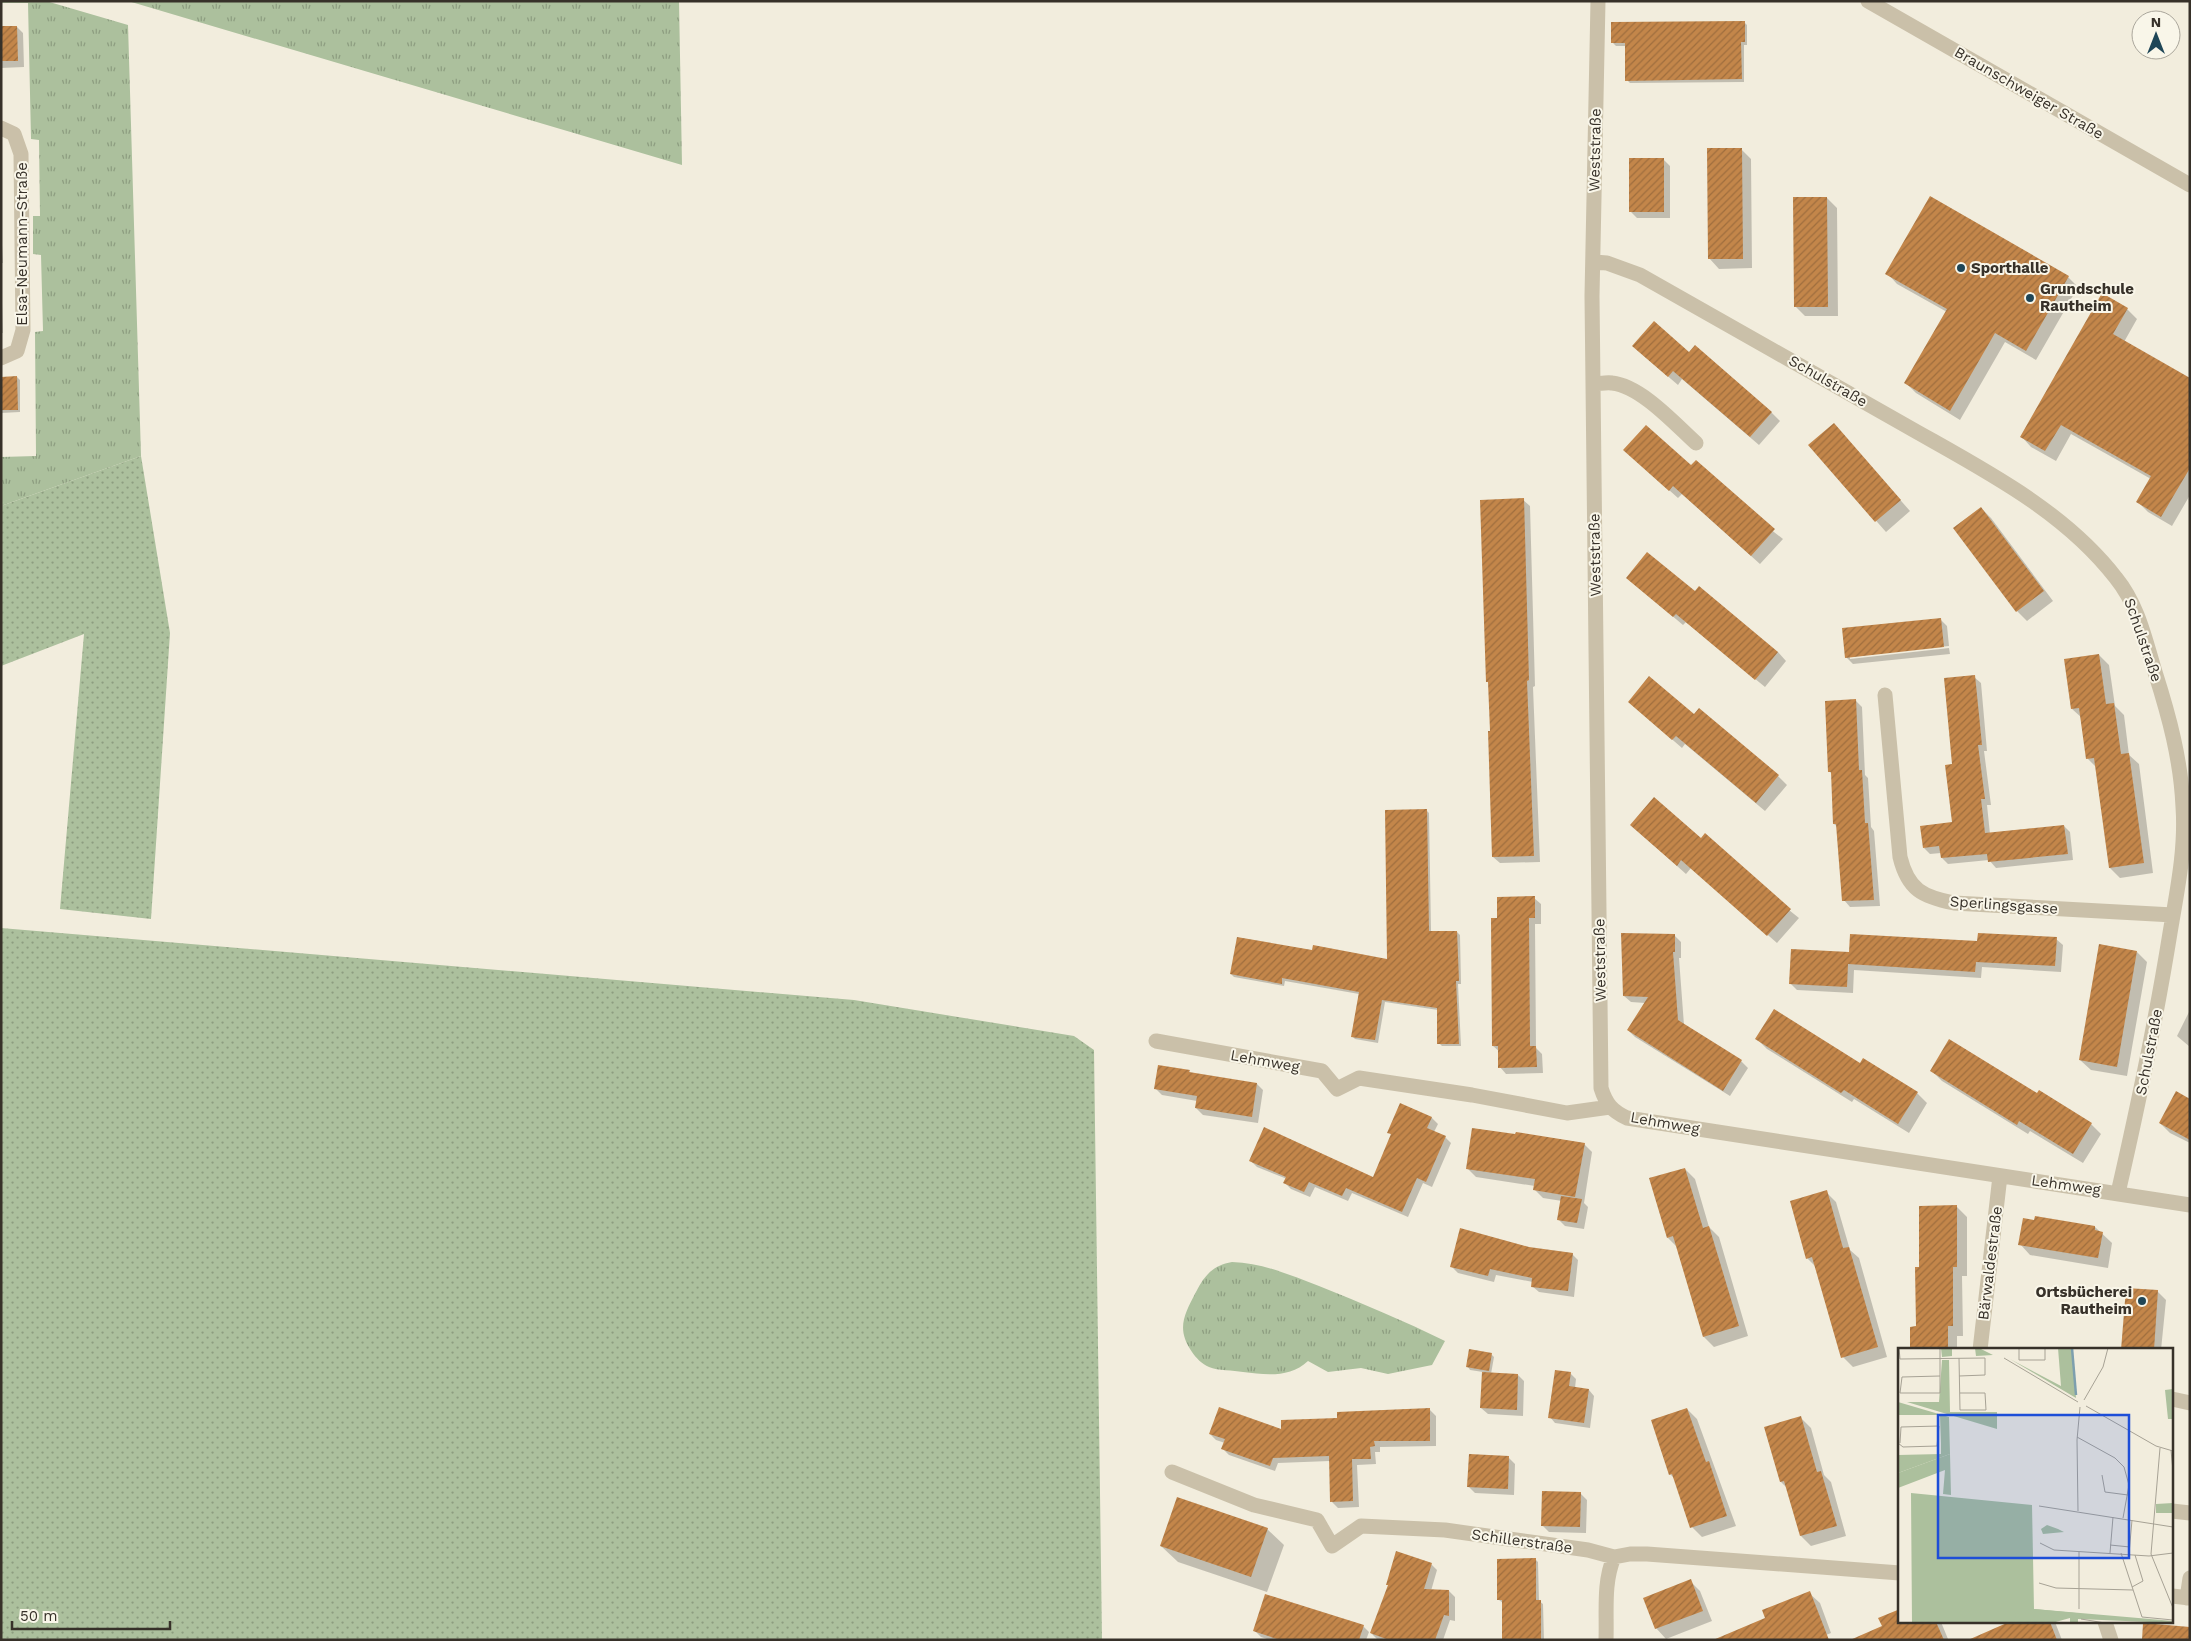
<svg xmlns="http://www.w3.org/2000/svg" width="2191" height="1641" viewBox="0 0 2191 1641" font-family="'Work Sans',sans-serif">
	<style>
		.grass { fill: url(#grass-dots) }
		.park { fill: url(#park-tufts) }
		.shadow { fill: #0003 }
		.building { fill: url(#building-hatch) }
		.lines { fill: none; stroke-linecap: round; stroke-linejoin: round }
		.minor { stroke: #cac0a9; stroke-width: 15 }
		.poi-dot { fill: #1f4657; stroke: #f9f6e9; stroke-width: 2 }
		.labels { text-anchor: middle; stroke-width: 4; stroke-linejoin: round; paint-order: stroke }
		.street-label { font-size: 15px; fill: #373129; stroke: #f9f6e9 }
		.poi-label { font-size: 15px; font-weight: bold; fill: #373129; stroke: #f9f6e9; text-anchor: start }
		.inset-river { fill: none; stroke: #7d9fae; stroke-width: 2.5 }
		.inset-road { fill: none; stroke: #a7a295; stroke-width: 1 }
		.view { fill: #1d4ed8; fill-opacity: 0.15; stroke: #1d4ed8; stroke-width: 2.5 }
		.inset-edge { fill: none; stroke: #373129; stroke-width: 2.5 }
	</style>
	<defs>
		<pattern id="grass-dots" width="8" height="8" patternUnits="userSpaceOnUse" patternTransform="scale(1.25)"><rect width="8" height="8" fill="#acc09d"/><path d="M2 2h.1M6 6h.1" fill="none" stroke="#8d9d80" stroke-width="1.8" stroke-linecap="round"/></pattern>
		<pattern id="park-tufts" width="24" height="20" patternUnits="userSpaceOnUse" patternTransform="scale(1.25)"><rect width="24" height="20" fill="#acc09d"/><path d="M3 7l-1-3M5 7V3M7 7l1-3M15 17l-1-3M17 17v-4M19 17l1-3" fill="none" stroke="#8d9d80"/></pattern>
		<pattern id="building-hatch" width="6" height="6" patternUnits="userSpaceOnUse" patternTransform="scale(1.25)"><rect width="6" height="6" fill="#c3864a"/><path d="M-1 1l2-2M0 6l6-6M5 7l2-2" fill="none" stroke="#9f6e3e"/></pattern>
	</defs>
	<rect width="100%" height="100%" fill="#f2eddd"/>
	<path class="grass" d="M 141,456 L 170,633 L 151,919 L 60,909 L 84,634 L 1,666 L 1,506 Z
		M 1,928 L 854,1000 L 1074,1036 L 1094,1050 L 1102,1640 L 1,1640 Z"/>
	<path class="park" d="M 1,1 L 46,1 L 128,25 L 141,456 L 1,506 L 1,457 L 36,456 L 35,332 L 43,331 L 41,255 L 33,254 L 33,216 L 40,216 L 39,140 L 31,139 L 28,3 L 1,3 Z
		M 128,1 L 679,1 L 682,165 Z
		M 1232,1262 C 1263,1263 1290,1275 1319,1286 C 1362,1303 1404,1321 1445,1341 L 1432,1365 L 1388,1374 L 1361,1368 L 1328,1372 L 1308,1361 C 1290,1378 1266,1375 1243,1372 C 1233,1370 1218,1371 1209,1367 C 1202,1364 1196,1358 1192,1352 C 1176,1329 1184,1315 1196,1292 C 1204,1276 1213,1265 1232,1262 Z"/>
	<path class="shadow" d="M 1744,22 L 1747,25 L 1747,45 L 1744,45 L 1744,82 L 1630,83 L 1627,80 L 1626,46 L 1616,46 L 1613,43 Z
		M 1,27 L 17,27 L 23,33 L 24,67 L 1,68 Z
		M 1741,149 L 1751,159 L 1752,268 L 1719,269 L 1709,258 Z
		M 1663,159 L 1670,166 L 1670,218 L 1637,218 L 1631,212 Z
		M 1827,198 L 1837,208 L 1838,316 L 1805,316 L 1795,306 Z
		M 1,227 L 3,263 L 1,263 Z
		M 1887,273 L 2068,277 L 2078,287 L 2036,360 L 2005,342 L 1960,420 L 1916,393 L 1906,383 L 1947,312 L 1897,284 Z
		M 1,302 L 2,303 L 3,333 L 1,333 Z
		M 2127,309 L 2137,319 L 2124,342 L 2190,380 L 2190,495 L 2172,526 L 2148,512 L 2138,502 L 2151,479 L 2071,434 L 2056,461 L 2031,447 L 2021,436 Z
		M 1690,353 L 1771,412 L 1780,421 L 1759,445 L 1682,379 L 1678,385 L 1643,355 Z
		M 17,377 L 20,380 L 20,412 L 1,413 L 1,378 Z
		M 1843,435 L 1910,511 L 1886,532 L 1810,446 Z
		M 1634,459 L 1691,467 L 1783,539 L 1760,564 L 1682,494 L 1678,498 Z
		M 1523,500 L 1530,506 L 1535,686 L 1533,687 L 1540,862 L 1500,863 L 1493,857 L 1490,684 L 1487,681 Z
		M 1981,508 L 1991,518 L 2053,601 L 2027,621 L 2017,611 Z
		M 1627,578 L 1778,652 L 1786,661 L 1765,687 L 1686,622 L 1683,625 Z
		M 1940,619 L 1947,626 L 1949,646 L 1850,656 L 1850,659 L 1949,648 L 1950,654 L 1853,664 L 1846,657 Z
		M 2099,655 L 2109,665 L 2115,706 L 2124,715 L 2129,755 L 2139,764 L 2153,873 L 2120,878 L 2110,868 L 2097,768 L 2087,758 L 2082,718 L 2072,709 Z
		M 1974,677 L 1981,683 L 1987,751 L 1984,751 L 1991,805 L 1987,805 L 1990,834 L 2064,826 L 2070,832 L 2073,860 L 1996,868 L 1989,860 L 1948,864 L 1942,858 L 1941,853 L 1930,854 L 1924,848 L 1954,823 L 1954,765 Z
		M 1856,701 L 1862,707 L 1865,775 L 1868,778 L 1871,827 L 1874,831 L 1880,906 L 1850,907 L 1844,900 L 1838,827 L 1834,824 L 1832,774 L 1829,771 Z
		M 1629,702 L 1694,716 L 1778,776 L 1787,785 L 1765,811 L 1685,744 L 1682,748 Z
		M 1426,810 L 1429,813 L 1431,932 L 1457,932 L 1460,935 L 1461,984 L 1458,984 L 1461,1046 L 1442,1046 L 1439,1043 L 1438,1010 L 1385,1002 L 1378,1043 L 1355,1039 L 1352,1036 L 1359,994 L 1285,981 L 1284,986 L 1234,977 L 1231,974 L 1313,951 L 1388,960 Z
		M 1640,833 L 1701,840 L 1799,918 L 1777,943 L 1691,868 L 1686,874 Z
		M 1534,898 L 1541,904 L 1541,924 L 1535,924 L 1536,1048 L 1542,1054 L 1543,1073 L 1506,1074 L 1500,1067 L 1500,1052 L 1493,1046 L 1498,920 Z
		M 1674,935 L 1681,942 L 1681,958 L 1679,958 L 1684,1025 L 1741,1061 L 1748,1068 L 1730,1096 L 1635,1037 L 1628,1030 L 1645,1003 L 1631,1002 L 1624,996 Z
		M 2056,939 L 2063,945 L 2061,972 L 1982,967 L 1981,978 L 1854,970 L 1853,993 L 1797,990 L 1790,983 L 1850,954 L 1978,943 Z
		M 2137,952 L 2147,962 L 2127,1076 L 2091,1070 L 2080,1060 Z
		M 2190,1010 L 2190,1047 L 2177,1036 Z
		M 1757,1039 L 1861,1065 L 1917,1093 L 1927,1103 L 1909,1133 L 1854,1099 L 1852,1102 L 1767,1049 Z
		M 1189,1071 L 1192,1074 L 1257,1084 L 1263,1090 L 1258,1123 L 1203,1115 L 1196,1108 L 1197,1101 L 1162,1095 L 1155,1088 Z
		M 1932,1071 L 2037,1095 L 2091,1124 L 2101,1134 L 2083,1163 L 2030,1131 L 2028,1134 L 1942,1081 Z
		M 2190,1100 L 2190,1143 L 2170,1133 L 2160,1123 Z
		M 1401,1105 L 1432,1118 L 1438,1124 L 1434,1132 L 1445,1137 L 1451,1143 L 1432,1187 L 1423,1183 L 1408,1217 L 1352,1193 L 1348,1201 L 1315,1187 L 1310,1197 L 1291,1189 L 1285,1183 L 1287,1179 L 1257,1167 L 1251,1161 L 1374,1178 L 1392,1136 L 1389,1132 Z
		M 1584,1144 L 1592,1152 L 1584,1203 L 1588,1207 L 1584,1229 L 1565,1226 L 1558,1219 L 1562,1201 L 1543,1198 L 1535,1190 L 1535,1186 L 1476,1177 L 1468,1169 Z
		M 1685,1169 L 1695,1179 L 1709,1227 L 1719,1237 L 1748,1336 L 1714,1347 L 1704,1337 L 1678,1248 L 1668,1238 Z
		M 1826,1192 L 1836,1202 L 1850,1250 L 1859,1258 L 1887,1357 L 1853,1367 L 1843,1357 L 1817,1268 L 1807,1258 Z
		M 1957,1207 L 1967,1217 L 1967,1276 L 1962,1276 L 1963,1336 L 1957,1336 L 1957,1350 L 1911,1350 L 1917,1328 L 1921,1268 Z
		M 2095,1227 L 2112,1243 L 2108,1268 L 2030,1255 L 2020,1244 Z
		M 1528,1248 L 1572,1254 L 1578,1260 L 1574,1297 L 1539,1292 L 1532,1286 L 1533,1282 L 1496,1275 L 1494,1282 L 1458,1273 L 1452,1267 Z
		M 2158,1292 L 2166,1300 L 2161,1350 L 2122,1350 Z
		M 1491,1354 L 1494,1357 L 1491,1374 L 1518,1375 L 1524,1381 L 1523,1416 L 1488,1414 L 1481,1408 L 1483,1372 L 1470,1370 L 1468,1367 Z
		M 1570,1373 L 1576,1379 L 1575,1388 L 1589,1390 L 1594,1396 L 1590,1428 L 1555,1423 L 1550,1417 Z
		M 1687,1409 L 1697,1419 L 1736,1526 L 1702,1537 L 1692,1527 L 1675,1479 L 1670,1474 Z
		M 1430,1410 L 1436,1416 L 1436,1446 L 1380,1447 L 1380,1452 L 1375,1452 L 1376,1464 L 1357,1465 L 1359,1507 L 1338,1508 L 1332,1502 L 1330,1461 L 1278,1463 L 1275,1471 L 1229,1455 L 1223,1449 L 1225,1443 L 1216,1440 L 1210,1434 L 1283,1430 L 1338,1419 Z
		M 1801,1418 L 1811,1428 L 1824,1475 L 1831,1482 L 1846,1536 L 1811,1546 L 1801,1536 L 1787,1488 L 1781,1482 Z
		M 1509,1458 L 1515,1464 L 1514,1495 L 1475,1493 L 1469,1487 Z
		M 1580,1493 L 1587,1500 L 1586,1533 L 1549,1532 L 1542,1525 Z
		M 1267,1529 L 1284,1545 L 1267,1592 L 1178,1562 L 1161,1546 Z
		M 1535,1559 L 1538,1562 L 1539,1601 L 1543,1604 L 1544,1640 L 1504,1640 L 1503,1603 L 1499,1600 Z
		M 1431,1564 L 1437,1570 L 1431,1591 L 1449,1591 L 1455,1597 L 1455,1621 L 1450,1620 L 1443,1640 L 1377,1639 L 1371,1633 L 1389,1586 L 1387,1584 Z
		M 1690,1581 L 1700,1591 L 1712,1621 L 1666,1639 L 1656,1628 Z
		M 1809,1593 L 1820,1603 L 1831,1633 L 1814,1640 L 1719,1640 L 1719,1638 L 1767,1619 Z
		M 1900,1622 L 1941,1622 L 1948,1639 L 1852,1640 Z
		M 2013,1622 L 2055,1622 L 2062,1640 L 1992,1640 Z
		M 1363,1626 L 1369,1632 L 1366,1640 L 1270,1640 L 1261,1637 L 1255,1631 Z"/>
	<path class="building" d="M 1745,21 L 1745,42 L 1741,42 L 1742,79 L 1625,81 L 1625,43 L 1611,43 L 1611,22 Z
		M 1,26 L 17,26 L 18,61 L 1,61 Z
		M 1707,148 L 1742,148 L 1743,259 L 1708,259 Z
		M 1629,158 L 1664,158 L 1664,212 L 1629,212 Z
		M 1930,196 L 2069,276 L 2026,351 L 1995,333 L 1950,411 L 1904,383 L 1947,309 L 1885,274 Z
		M 1793,197 L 1827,197 L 1828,307 L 1794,307 Z
		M 2102,293 L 2128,308 L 2113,334 L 2190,378 L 2190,468 L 2161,517 L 2136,502 L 2151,476 L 2061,425 L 2045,451 L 2020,437 Z
		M 1654,321 L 1689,352 L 1695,345 L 1772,412 L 1750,437 L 1673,371 L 1668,377 L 1632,346 Z
		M 17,376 L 18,410 L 1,410 L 1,377 Z
		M 1834,423 L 1901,500 L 1875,522 L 1808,445 Z
		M 1646,425 L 1691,465 L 1696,460 L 1775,529 L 1751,556 L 1673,486 L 1669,491 L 1623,450 Z
		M 1524,498 L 1529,680 L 1527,681 L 1534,856 L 1492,857 L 1488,731 L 1490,731 L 1488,682 L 1486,682 L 1480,500 Z
		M 1981,507 L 2044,591 L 2016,612 L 1953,528 Z
		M 1647,552 L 1695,591 L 1699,586 L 1778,652 L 1755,680 L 1676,614 L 1673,617 L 1626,578 Z
		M 1941,618 L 1944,647 L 1845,658 L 1842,628 Z
		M 2099,654 L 2106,704 L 2114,703 L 2121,754 L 2129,753 L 2144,863 L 2109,868 L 2094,758 L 2086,759 L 2079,708 L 2071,709 L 2064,659 Z
		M 1975,675 L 1982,745 L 1978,745 L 1985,799 L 1981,799 L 1985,833 L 2064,825 L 2068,854 L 1988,862 L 1987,854 L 1941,858 L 1939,846 L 1923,848 L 1920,826 L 1952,822 L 1945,765 L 1952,764 L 1944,678 Z
		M 1649,676 L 1694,714 L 1699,708 L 1779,775 L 1756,803 L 1676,736 L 1672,740 L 1628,702 Z
		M 1856,699 L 1859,770 L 1862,770 L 1865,823 L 1868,823 L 1874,900 L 1842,901 L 1836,824 L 1833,824 L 1831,772 L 1828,772 L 1825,701 Z
		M 1654,797 L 1701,838 L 1705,833 L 1791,909 L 1767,936 L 1681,860 L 1677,866 L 1630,825 Z
		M 1427,809 L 1429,931 L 1457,931 L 1459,981 L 1456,981 L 1459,1044 L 1437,1044 L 1437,1008 L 1382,1000 L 1375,1040 L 1351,1037 L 1359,992 L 1282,978 L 1282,984 L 1230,974 L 1237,937 L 1312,950 L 1313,945 L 1387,959 L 1385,810 Z
		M 1535,896 L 1535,918 L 1529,918 L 1530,1046 L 1536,1046 L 1537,1067 L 1498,1068 L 1498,1046 L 1492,1046 L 1491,918 L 1497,918 L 1497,897 Z
		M 1621,933 L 1675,934 L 1675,952 L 1673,952 L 1678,1020 L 1742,1060 L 1723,1091 L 1627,1030 L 1648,997 L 1623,996 Z
		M 1978,933 L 2057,937 L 2055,966 L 1976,962 L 1975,972 L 1848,964 L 1847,987 L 1789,984 L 1791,949 L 1849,952 L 1850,934 L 1977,941 Z
		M 2099,944 L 2137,951 L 2117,1067 L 2079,1060 Z
		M 1774,1009 L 1860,1063 L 1863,1058 L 1918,1092 L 1898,1124 L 1844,1090 L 1841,1093 L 1755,1039 Z
		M 1949,1039 L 2037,1093 L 2039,1090 L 2092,1123 L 2073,1154 L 2019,1121 L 2017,1125 L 1930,1071 Z
		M 1158,1065 L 1190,1070 L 1189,1072 L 1257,1083 L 1252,1117 L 1195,1108 L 1197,1096 L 1154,1089 Z
		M 2176,1091 L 2190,1099 L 2190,1140 L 2159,1123 Z
		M 1400,1103 L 1432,1117 L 1427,1128 L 1446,1136 L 1426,1182 L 1417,1178 L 1402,1212 L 1346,1188 L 1342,1196 L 1309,1182 L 1304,1192 L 1283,1183 L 1286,1177 L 1249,1161 L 1264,1127 L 1373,1177 L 1391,1134 L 1387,1133 Z
		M 1472,1128 L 1515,1134 L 1516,1132 L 1585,1143 L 1575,1197 L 1533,1190 L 1535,1179 L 1466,1169 Z
		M 1685,1168 L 1703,1228 L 1709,1226 L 1739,1326 L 1703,1337 L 1673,1236 L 1667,1238 L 1649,1178 Z
		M 1827,1190 L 1843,1248 L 1849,1247 L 1878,1347 L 1841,1358 L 1812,1257 L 1806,1259 L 1790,1201 Z
		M 1561,1196 L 1582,1199 L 1577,1223 L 1557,1220 Z
		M 1957,1205 L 1957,1267 L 1953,1267 L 1953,1326 L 1948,1326 L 1948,1350 L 1910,1350 L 1910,1327 L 1916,1326 L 1915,1267 L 1919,1267 L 1919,1206 Z
		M 2035,1216 L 2095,1226 L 2095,1230 L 2103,1232 L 2098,1258 L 2018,1245 L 2023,1218 L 2034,1220 Z
		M 1460,1228 L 1529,1247 L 1573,1253 L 1568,1291 L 1531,1287 L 1532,1278 L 1490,1269 L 1488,1276 L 1450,1267 Z
		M 2126,1288 L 2158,1290 L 2154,1350 L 2121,1350 Z
		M 1469,1349 L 1492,1353 L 1489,1371 L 1466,1367 Z
		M 1555,1370 L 1571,1372 L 1569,1386 L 1589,1389 L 1584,1423 L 1548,1418 Z
		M 1482,1372 L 1518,1374 L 1517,1410 L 1480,1408 Z
		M 1219,1407 L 1281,1429 L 1281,1420 L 1337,1418 L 1337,1412 L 1430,1408 L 1430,1441 L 1374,1441 L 1375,1446 L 1370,1447 L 1371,1459 L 1352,1459 L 1353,1501 L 1330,1502 L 1329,1456 L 1273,1458 L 1270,1466 L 1221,1449 L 1225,1439 L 1209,1434 Z
		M 1687,1408 L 1706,1462 L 1709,1461 L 1727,1516 L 1690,1528 L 1672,1474 L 1669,1475 L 1651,1420 Z
		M 1801,1416 L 1817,1472 L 1821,1471 L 1837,1526 L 1800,1536 L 1784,1481 L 1780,1482 L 1764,1427 Z
		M 1469,1454 L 1509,1456 L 1508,1489 L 1467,1487 Z
		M 1542,1491 L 1581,1492 L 1580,1527 L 1541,1526 Z
		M 1177,1497 L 1268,1528 L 1251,1577 L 1160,1546 Z
		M 1396,1551 L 1432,1563 L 1424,1589 L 1449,1590 L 1449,1616 L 1444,1615 L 1435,1640 L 1389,1640 L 1370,1633 L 1388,1585 L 1386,1585 Z
		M 1536,1558 L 1536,1600 L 1541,1600 L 1541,1640 L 1502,1640 L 1502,1600 L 1497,1600 L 1497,1559 Z
		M 1691,1579 L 1703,1611 L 1655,1629 L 1643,1598 Z
		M 1810,1591 L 1829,1640 L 1713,1640 L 1765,1618 L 1762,1610 Z
		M 1265,1594 L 1364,1625 L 1359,1640 L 1280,1640 L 1253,1631 Z
		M 1900,1609 L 1900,1622 L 1936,1622 L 1944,1640 L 1850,1640 L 1882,1626 L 1878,1618 Z
		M 2009,1622 L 2050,1622 L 2057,1640 L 1968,1640 Z
		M 2143,1623 L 2190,1627 L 2190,1640 L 2142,1640 Z"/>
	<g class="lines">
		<path class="minor" d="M 1598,1 L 1592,296 L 1601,1088 C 1606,1104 1612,1111 1627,1118 L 2190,1205
			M 1868,1 L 2190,185
			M 1,128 L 14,134 L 21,154 L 23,330 L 17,351 L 1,358
			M 1594,262 L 1607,263 L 1640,275 C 1728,325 1815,374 1903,424 C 1978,467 2062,508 2116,578 C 2138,605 2145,639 2155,672 C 2169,716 2181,760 2183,807 C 2186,849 2177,891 2170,933 C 2156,1020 2138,1106 2118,1193
			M 1593,384 C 1599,384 1606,382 1612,383 C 1641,386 1675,424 1696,443
			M 1885,695 L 1900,857 C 1908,890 1923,897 1954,903 L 2173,915
			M 1156,1041 L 1322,1071 L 1337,1089 L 1359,1078 L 1472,1095 L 1567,1113 L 1610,1107
			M 1980,1350 L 2000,1176
			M 2172,1399 L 2190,1403
			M 1172,1472 L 1254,1505 L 1317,1520 L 1332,1546 L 1361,1526 L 1445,1530 L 1588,1550 L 1614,1557 L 1630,1554 L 1647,1554 L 1900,1573
			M 2172,1511 L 2190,1513
			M 2172,1596 L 2190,1598
			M 2187,1598 L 2190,1578
			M 2105,1622 L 2111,1640
			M 1606,1640 C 1607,1612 1603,1583 1614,1557"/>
	</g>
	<g class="poi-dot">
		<circle cx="1961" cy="268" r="5"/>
		<circle cx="2030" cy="298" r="5"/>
		<circle cx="2142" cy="1301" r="5"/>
	</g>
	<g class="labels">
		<g class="street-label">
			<text transform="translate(2029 93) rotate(30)" y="5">Braunschweiger Straße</text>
			<text transform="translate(1595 150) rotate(-89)" y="5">Weststraße</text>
			<text transform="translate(22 244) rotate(-90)" y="5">Elsa-Neumann-Straße</text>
			<text transform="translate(1828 381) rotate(30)" y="5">Schulstraße</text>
			<text transform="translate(1595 555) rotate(-91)" y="5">Weststraße</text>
			<text transform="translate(2143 640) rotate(71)" y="5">Schulstraße</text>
			<text transform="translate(2004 905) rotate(4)" y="5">Sperlingsgasse</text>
			<text transform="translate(1600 960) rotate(-91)" y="5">Weststraße</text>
			<text transform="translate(2149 1052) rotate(-79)" y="5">Schulstraße</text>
			<text transform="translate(1265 1061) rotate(10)" y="5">Lehmweg</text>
			<text transform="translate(1665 1123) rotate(10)" y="5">Lehmweg</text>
			<text transform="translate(2066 1185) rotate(8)" y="5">Lehmweg</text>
			<text transform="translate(1990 1263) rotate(-83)" y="5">Bärwaldestraße</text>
			<text transform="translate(1522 1541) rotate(8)" y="5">Schillerstraße</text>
		</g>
		<g class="poi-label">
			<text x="1971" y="273">Sporthalle</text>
			<text x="2040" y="294">Grundschule<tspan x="2040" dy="17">Rautheim</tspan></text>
			<text x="2132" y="1297" text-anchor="end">Ortsbücherei<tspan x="2132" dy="17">Rautheim</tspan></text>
		</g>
	</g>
	<g transform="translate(1898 1348)">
		<rect width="275" height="275" fill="#f2eddd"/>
		<path d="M 43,0 L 81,0 L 95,7 L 78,8 L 77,0 L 54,1 L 54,8 L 44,9 ZM 160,0 L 174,0 L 178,50 L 112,11 L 163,38 ZM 275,41 L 275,71 L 270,71 L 267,42 ZM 52,106 L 53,147 L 45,146 L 47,122 L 0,140 L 0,125 ZM 13,145 L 134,157 L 136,261 L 178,265 L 154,275 L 14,275 ZM 275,155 L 275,165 L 258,165 L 258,156 Z" fill="#acc09d"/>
		<path d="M 44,12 L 51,12 L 52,64 L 99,64 L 99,81 L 9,54 L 41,54 ZM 174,24 L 176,45 L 175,46 L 169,43 L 168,26 ZM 0,54 L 51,69 L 52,106 L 0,125 L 0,107 L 43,106 L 43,95 L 42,67 L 0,67 ZM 149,177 L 160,181 L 166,184 L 145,186 L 143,181 ZM 136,261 L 275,273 L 275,275 L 180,271 L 180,275 L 172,275 L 172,270 L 154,275 L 135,275 L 134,271 L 128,275 L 116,275 L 118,265 L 126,267 Z" fill="#acc09d"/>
		<path class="inset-river" d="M 174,0 L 178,47"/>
		<path class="inset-road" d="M 1,0 L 2,11 L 87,10 L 87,27 L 61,28M 42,0 L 42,45 L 2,45 L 4,29 L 42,28M 121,0 L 121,12 L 147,12 L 147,0M 61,10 L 62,62 L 88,62 L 87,45 L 62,45M 106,10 L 180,54M 186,52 L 205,19 L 210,0M 188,58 L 258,98 L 275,103M 179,89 L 217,110 L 226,119 L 231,137 L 225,170M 0,95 L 5,99 L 39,98 L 41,78 L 3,79 L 2,95M 262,100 L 253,206 L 275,260M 273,102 L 275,123M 204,127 L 207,144 L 230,147M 141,158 L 275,179M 180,163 L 179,92 L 182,59M 142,195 L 156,202 L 251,208 L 275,205M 212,197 L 232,199M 212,205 L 215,169M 223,205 L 244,269 L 275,272M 231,206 L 234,172M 141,235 L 158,240 L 235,242M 234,239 L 245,233 L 237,207M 181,261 L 181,203M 183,271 L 207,275"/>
		<path class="view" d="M 40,67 L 231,67 L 231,210 L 40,210 Z"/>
		<rect width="275" height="275" class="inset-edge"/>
	</g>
	<rect width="2191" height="1641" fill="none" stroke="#373129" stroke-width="5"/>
	<g transform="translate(2156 35)"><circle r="24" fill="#f9f6e9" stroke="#aba79c"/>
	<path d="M0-4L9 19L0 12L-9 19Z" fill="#1f4657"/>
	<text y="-8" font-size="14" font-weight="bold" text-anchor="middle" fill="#373129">N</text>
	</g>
	<path d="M12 1621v8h158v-8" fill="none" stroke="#373129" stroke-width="2.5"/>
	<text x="20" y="1621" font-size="15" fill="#373129" stroke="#f9f6e9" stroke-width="4" paint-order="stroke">50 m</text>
</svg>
